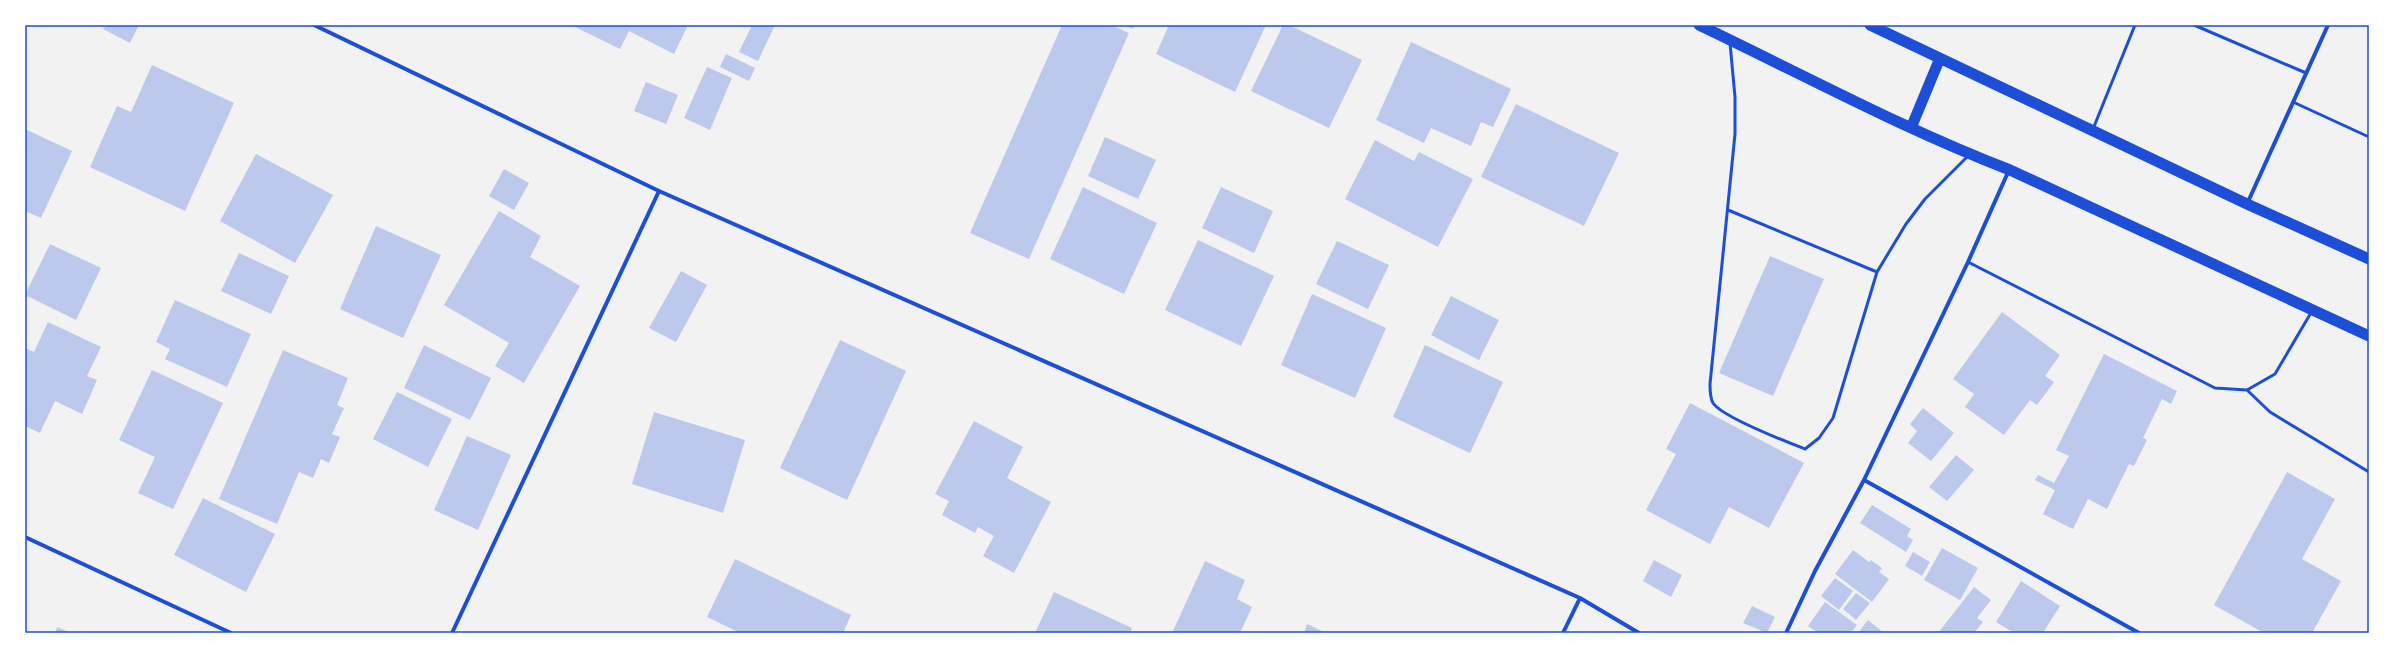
<svg xmlns="http://www.w3.org/2000/svg" width="2394" height="658" viewBox="0 0 2394 658" font-family="Figtree,sans-serif">
	<style>
		.building { fill: #bdc9ec }
		.lines { fill: none; stroke-linecap: round; stroke-linejoin: round }
		.service { stroke: #1d4ed8; stroke-width: 3 }
		.minor { stroke: #1d4ed8; stroke-width: 4 }
		.trunk { stroke: #1d4ed8; stroke-width: 11 }
		.neatline { fill: none; stroke: #1d4ed8; stroke-width: 1.5 }
	</style>
	<rect width="100%" height="100%" fill="#f2f2f2"/>
	<path class="building" d="M 106,25 L 139,25 L 130,43 L 103,29 Z
		M 571,25 L 688,25 L 674,54 L 629,31 L 620,49 Z
		M 752,25 L 775,25 L 758,61 L 739,52 Z
		M 1062,25 L 1111,25 L 1129,33 L 1029,259 L 970,233 Z
		M 1123,25 L 1135,25 L 1133,29 Z
		M 1169,25 L 1266,25 L 1235,92 L 1156,54 Z
		M 1283,25 L 1289,25 L 1362,60 L 1329,128 L 1251,91 Z
		M 1411,42 L 1511,89 L 1493,127 L 1481,122 L 1471,146 L 1431,128 L 1424,143 L 1376,120 Z
		M 726,54 L 755,68 L 749,81 L 720,67 Z
		M 152,65 L 234,103 L 185,211 L 90,167 L 117,106 L 131,112 Z
		M 707,67 L 732,78 L 710,130 L 684,118 Z
		M 646,82 L 678,95 L 666,124 L 634,111 Z
		M 1516,104 L 1619,153 L 1584,226 L 1481,177 Z
		M 25,129 L 72,151 L 41,218 L 25,211 Z
		M 1105,137 L 1156,160 L 1138,199 L 1088,176 Z
		M 1375,140 L 1414,161 L 1419,152 L 1473,179 L 1438,247 L 1345,199 Z
		M 256,154 L 333,195 L 295,263 L 220,221 Z
		M 504,169 L 529,183 L 514,210 L 489,196 Z
		M 1083,187 L 1157,223 L 1124,294 L 1050,259 Z
		M 1221,187 L 1273,211 L 1254,253 L 1202,228 Z
		M 499,211 L 541,236 L 530,257 L 580,286 L 524,383 L 495,366 L 509,343 L 444,305 Z
		M 376,226 L 441,255 L 403,338 L 340,309 Z
		M 1198,240 L 1274,276 L 1241,346 L 1165,310 Z
		M 1337,241 L 1389,265 L 1368,309 L 1316,284 Z
		M 50,244 L 101,268 L 76,320 L 25,295 Z
		M 239,253 L 289,276 L 271,314 L 221,291 Z
		M 1770,256 L 1824,279 L 1773,396 L 1719,373 Z
		M 681,271 L 707,285 L 676,342 L 649,328 Z
		M 1312,294 L 1386,328 L 1355,398 L 1281,365 Z
		M 1451,296 L 1499,320 L 1479,360 L 1431,335 Z
		M 175,300 L 251,334 L 227,387 L 165,359 L 170,349 L 156,342 Z
		M 2002,312 L 2060,355 L 2045,376 L 2054,382 L 2037,405 L 2030,400 L 2004,435 L 1965,407 L 1974,394 L 1953,379 Z
		M 48,322 L 101,347 L 87,376 L 97,380 L 82,414 L 55,401 L 40,433 L 25,426 L 25,348 L 34,352 Z
		M 840,340 L 906,371 L 847,500 L 780,468 Z
		M 424,345 L 491,378 L 470,420 L 404,388 Z
		M 1425,345 L 1503,382 L 1470,453 L 1393,417 Z
		M 283,350 L 348,378 L 337,405 L 344,408 L 332,434 L 340,437 L 329,463 L 321,459 L 313,478 L 299,472 L 277,524 L 219,499 Z
		M 2104,354 L 2177,391 L 2171,404 L 2162,399 L 2143,438 L 2147,440 L 2134,466 L 2129,464 L 2107,509 L 2088,499 L 2073,529 L 2043,514 L 2055,490 L 2035,480 L 2038,475 L 2054,483 L 2069,456 L 2056,450 Z
		M 152,370 L 223,403 L 173,509 L 138,493 L 155,457 L 119,440 Z
		M 397,392 L 452,419 L 428,467 L 373,439 Z
		M 1690,403 L 1804,463 L 1769,528 L 1729,507 L 1710,544 L 1646,510 L 1676,454 L 1666,449 Z
		M 1923,408 L 1954,433 L 1931,461 L 1908,443 L 1917,431 L 1910,424 Z
		M 654,412 L 745,440 L 723,513 L 632,484 Z
		M 974,421 L 1023,447 L 1007,478 L 1051,502 L 1014,573 L 983,556 L 994,536 L 978,527 L 975,533 L 942,515 L 949,501 L 935,494 Z
		M 467,436 L 511,455 L 478,530 L 434,510 Z
		M 1956,455 L 1974,470 L 1947,501 L 1929,487 Z
		M 2287,472 L 2335,499 L 2302,559 L 2341,581 L 2312,633 L 2264,633 L 2214,605 Z
		M 203,498 L 275,534 L 246,592 L 174,555 Z
		M 1872,505 L 1911,529 L 1907,536 L 1913,540 L 1906,552 L 1860,523 Z
		M 1942,548 L 1978,568 L 1960,600 L 1924,580 Z
		M 1853,550 L 1869,562 L 1871,560 L 1882,568 L 1879,572 L 1889,579 L 1872,602 L 1835,574 Z
		M 1913,552 L 1930,562 L 1922,576 L 1905,566 Z
		M 735,559 L 851,615 L 843,633 L 740,633 L 707,617 Z
		M 1654,560 L 1682,575 L 1671,597 L 1643,581 Z
		M 1205,561 L 1245,580 L 1237,599 L 1252,607 L 1240,633 L 1172,633 Z
		M 1835,578 L 1853,591 L 1839,610 L 1821,596 Z
		M 2021,581 L 2060,606 L 2043,633 L 2014,633 L 1996,622 Z
		M 1974,587 L 1991,600 L 1977,618 L 1983,622 L 1974,633 L 1938,633 Z
		M 1054,592 L 1132,628 L 1130,633 L 1035,633 Z
		M 1856,593 L 1870,603 L 1856,620 L 1843,609 Z
		M 1825,602 L 1857,625 L 1851,633 L 1818,633 L 1808,626 Z
		M 1752,606 L 1775,617 L 1767,633 L 1743,623 Z
		M 1868,620 L 1884,633 L 1858,633 Z
		M 1307,624 L 1326,633 L 1304,633 Z
		M 57,627 L 72,633 L 55,633 Z"/>
	<g class="lines">
		<path class="service" d="M 2194,25 L 2306,73
			M 1730,43 L 1735,97 L 1735,134 L 1710,384 C 1710,390 1710,398 1713,403 C 1722,417 1787,442 1805,449 L 1819,438 L 1833,418 L 1877,272 L 1906,224 L 1925,199 L 1968,156
			M 2293,102 L 2369,137
			M 2093,129 L 2135,25
			M 1728,210 L 1877,272
			M 1968,262 L 2215,388 L 2247,390 L 2275,374 L 2312,311
			M 2247,390 L 2270,412 L 2369,472"/>
		<path class="minor" d="M 314,25 L 659,191 L 1580,598 L 1639,633
			M 2247,204 L 2328,25
			M 1864,480 L 2139,633
			M 25,537 L 231,633
			M 452,633 L 659,191
			M 1563,633 L 1580,598
			M 1786,633 L 1815,571 L 1864,480 L 1968,262 L 2009,170"/>
		<path class="trunk" d="M 1699,25 C 1802,74 1903,129 2010,170 L 2369,336
			M 1870,25 L 2247,204 L 2369,259
			M 1911,128 L 1940,58"/>
	</g>
	<rect width="2394" height="658" fill="none" stroke="#ffffff" stroke-width="52"/>
	<rect x="26" y="26" width="2342" height="606" class="neatline"/>
</svg>
